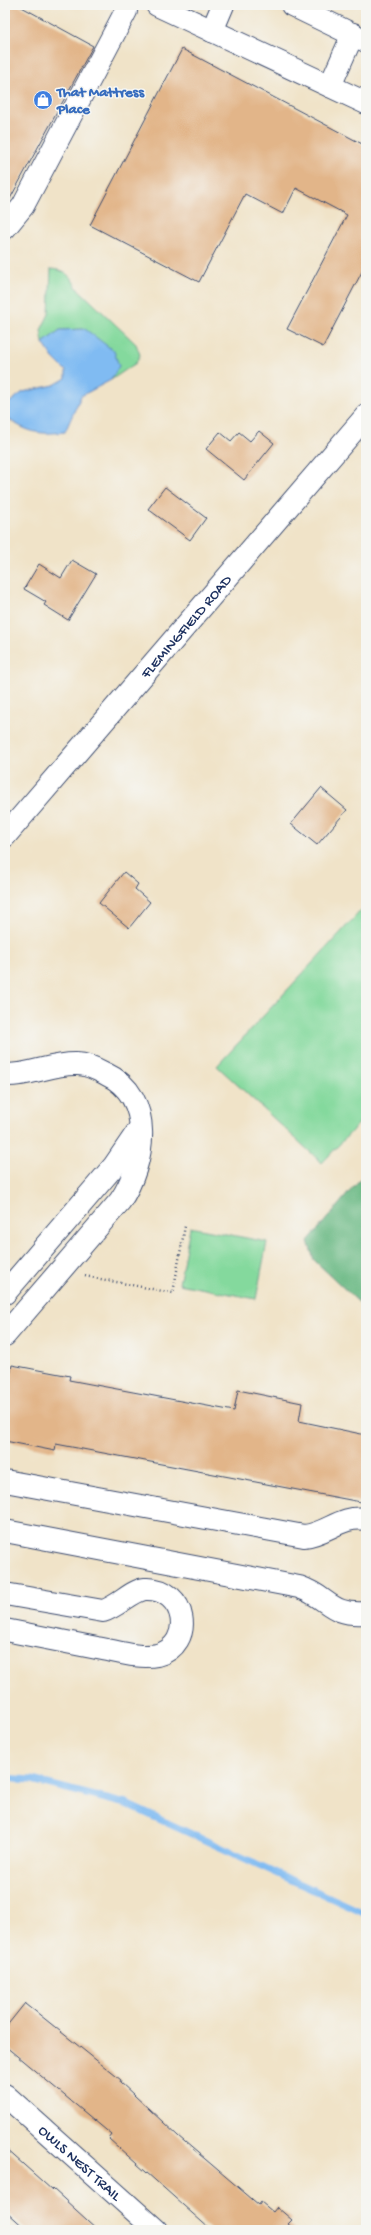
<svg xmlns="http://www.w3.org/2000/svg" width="371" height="2235" viewBox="0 0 371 2235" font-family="'Gochi Hand',sans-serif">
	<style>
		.green { fill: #84d99d; stroke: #50847e }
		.forest { fill: #6bb984; stroke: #437471 }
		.water { fill: #80bbf2; stroke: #4e75a8 }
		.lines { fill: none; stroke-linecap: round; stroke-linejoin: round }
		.stream { stroke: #80bbf2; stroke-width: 7 }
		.building { fill: #e2b589 }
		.minor-casing { stroke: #3b4a6e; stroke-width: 24 }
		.highway-casing { stroke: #3b4a6e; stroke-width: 24 }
		.path { stroke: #3b4a6e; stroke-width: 2.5; stroke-dasharray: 1 3; stroke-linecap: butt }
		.minor { stroke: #fff; stroke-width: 22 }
		.highway { stroke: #fff; stroke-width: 22 }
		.labels { text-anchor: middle; stroke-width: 3; stroke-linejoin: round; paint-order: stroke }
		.shop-label { font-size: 15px; font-weight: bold; fill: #366cbe; stroke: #f6f6f2; text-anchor: start }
		.street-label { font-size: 15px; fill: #1b2f5e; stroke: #f6f6f2 }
	</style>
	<rect width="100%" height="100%" fill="#f6f6f2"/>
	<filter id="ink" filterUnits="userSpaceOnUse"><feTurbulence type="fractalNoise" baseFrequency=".025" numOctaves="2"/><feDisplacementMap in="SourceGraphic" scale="8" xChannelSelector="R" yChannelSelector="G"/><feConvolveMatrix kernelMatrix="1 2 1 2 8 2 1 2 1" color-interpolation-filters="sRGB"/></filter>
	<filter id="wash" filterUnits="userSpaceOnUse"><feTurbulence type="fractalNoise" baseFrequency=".012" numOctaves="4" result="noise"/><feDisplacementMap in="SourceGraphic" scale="16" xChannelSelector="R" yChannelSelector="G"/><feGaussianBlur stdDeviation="0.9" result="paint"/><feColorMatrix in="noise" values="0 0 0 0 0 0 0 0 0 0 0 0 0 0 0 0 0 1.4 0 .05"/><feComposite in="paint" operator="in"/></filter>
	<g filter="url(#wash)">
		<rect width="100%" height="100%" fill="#f0e3c8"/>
		<path class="green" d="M 51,269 C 65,270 70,275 77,288 L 136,344 L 140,355 L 136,363 L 111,380 L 118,365 L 85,329 L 60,330 L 43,343 L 41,330 L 49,314 Z
			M 366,905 L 366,1116 L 322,1163 L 217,1066 Z
			M 190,1227 L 267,1242 L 256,1299 L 179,1284 Z"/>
		<path class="forest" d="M 366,1172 L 366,1309 L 314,1260 L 308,1241 Z"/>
		<path class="water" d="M 85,329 L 114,351 L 119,366 L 111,380 L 81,396 L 65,432 C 40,435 29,433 8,419 L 6,405 L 23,392 L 54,385 L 66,378 L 66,371 L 53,358 L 43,343 L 60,330 Z"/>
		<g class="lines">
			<path class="stream" d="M 5,1778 L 32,1780 L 126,1804 L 366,1914"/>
		</g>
		<g id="blocks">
			<path class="building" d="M 5,5 L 18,5 L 93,46 L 5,208 Z
				M 182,49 L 366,146 L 366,264 L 323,347 L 287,329 L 347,215 L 296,188 L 283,214 L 245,194 L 199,282 L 90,225 Z
				M 259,431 L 274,443 L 244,480 L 206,449 L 220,432 L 231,441 L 239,432 L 250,441 Z
				M 165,487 L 206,518 L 190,540 L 148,509 Z
				M 72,560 L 96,574 L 68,620 L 44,605 L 46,602 L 24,589 L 39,564 L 61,578 Z
				M 321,788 L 347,810 L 317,845 L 291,824 Z
				M 124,872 L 138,884 L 135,889 L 150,902 L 129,928 L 99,903 Z
				M 12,1365 L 70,1376 L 69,1380 L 234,1411 L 238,1390 L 302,1403 L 299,1421 L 366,1435 L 366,1503 L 56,1444 L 55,1451 L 5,1441 L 5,1402 Z
				M 25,2003 L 121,2080 L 120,2082 L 178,2136 L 259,2205 L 261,2202 L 273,2212 L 277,2207 L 292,2220 L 288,2224 L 295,2230 L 211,2230 L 109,2139 L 112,2135 L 5,2046 L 5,2028 Z
				M 5,2148 L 52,2190 L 53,2189 L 98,2230 L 27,2230 L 5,2210 Z"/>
		</g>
	</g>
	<g filter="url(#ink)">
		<use href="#blocks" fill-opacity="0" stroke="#3b4a6e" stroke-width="1"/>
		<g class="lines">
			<defs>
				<g id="minor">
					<path d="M 157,5 L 366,103"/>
					<path d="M 212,31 L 223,5"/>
					<path d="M 330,86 L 353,34"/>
					<path d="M 5,228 L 23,206 L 126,11"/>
					<path id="s1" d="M 5,836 L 366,416"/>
					<path d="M 5,1075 C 30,1076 52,1063 77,1064 C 87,1064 97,1069 106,1074 C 156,1097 145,1164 120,1201 L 5,1335"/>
					<path d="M 5,1293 L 114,1166 L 140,1128"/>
					<path d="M 5,1481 L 304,1536 C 327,1534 341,1515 366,1519"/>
					<path d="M 5,1531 L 299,1587 C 329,1597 329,1616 366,1613"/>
					<path d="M 5,1594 L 103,1611 C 117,1607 133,1590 145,1589 C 187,1587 196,1645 157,1655 C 138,1659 116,1651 97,1648 C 67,1642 36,1636 5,1630"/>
					<path id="s2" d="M 5,2095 L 156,2230"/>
				</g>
				<path id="highway" d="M 292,5 L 366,41"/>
			</defs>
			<use href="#minor" class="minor-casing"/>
			<use href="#highway" class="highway-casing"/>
			<path class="path" d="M 85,1276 L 173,1293 L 185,1226"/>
			<use href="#minor" class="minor"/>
			<use href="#highway" class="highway"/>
		</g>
	</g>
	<defs>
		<symbol id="shop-disc" viewBox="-11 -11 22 22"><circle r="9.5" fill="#3f7fe0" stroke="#f6f6f2"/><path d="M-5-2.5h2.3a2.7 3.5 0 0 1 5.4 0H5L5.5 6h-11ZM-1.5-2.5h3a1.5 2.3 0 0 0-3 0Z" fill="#fff"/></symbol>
	</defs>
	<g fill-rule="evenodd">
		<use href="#shop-disc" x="32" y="89" width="22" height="22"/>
	</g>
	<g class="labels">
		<g class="shop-label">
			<text x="57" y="96">That Mattress<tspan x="57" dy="17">Place</tspan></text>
		</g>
		<g class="street-label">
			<text dy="5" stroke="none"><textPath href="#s1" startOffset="277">FLEMINGFIELD ROAD</textPath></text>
			<text dy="5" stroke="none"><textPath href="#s2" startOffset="101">OWLS NEST TRAIL</textPath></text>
		</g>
	</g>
	<rect width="371" height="2235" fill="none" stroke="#f6f6f2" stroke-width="20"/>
</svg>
